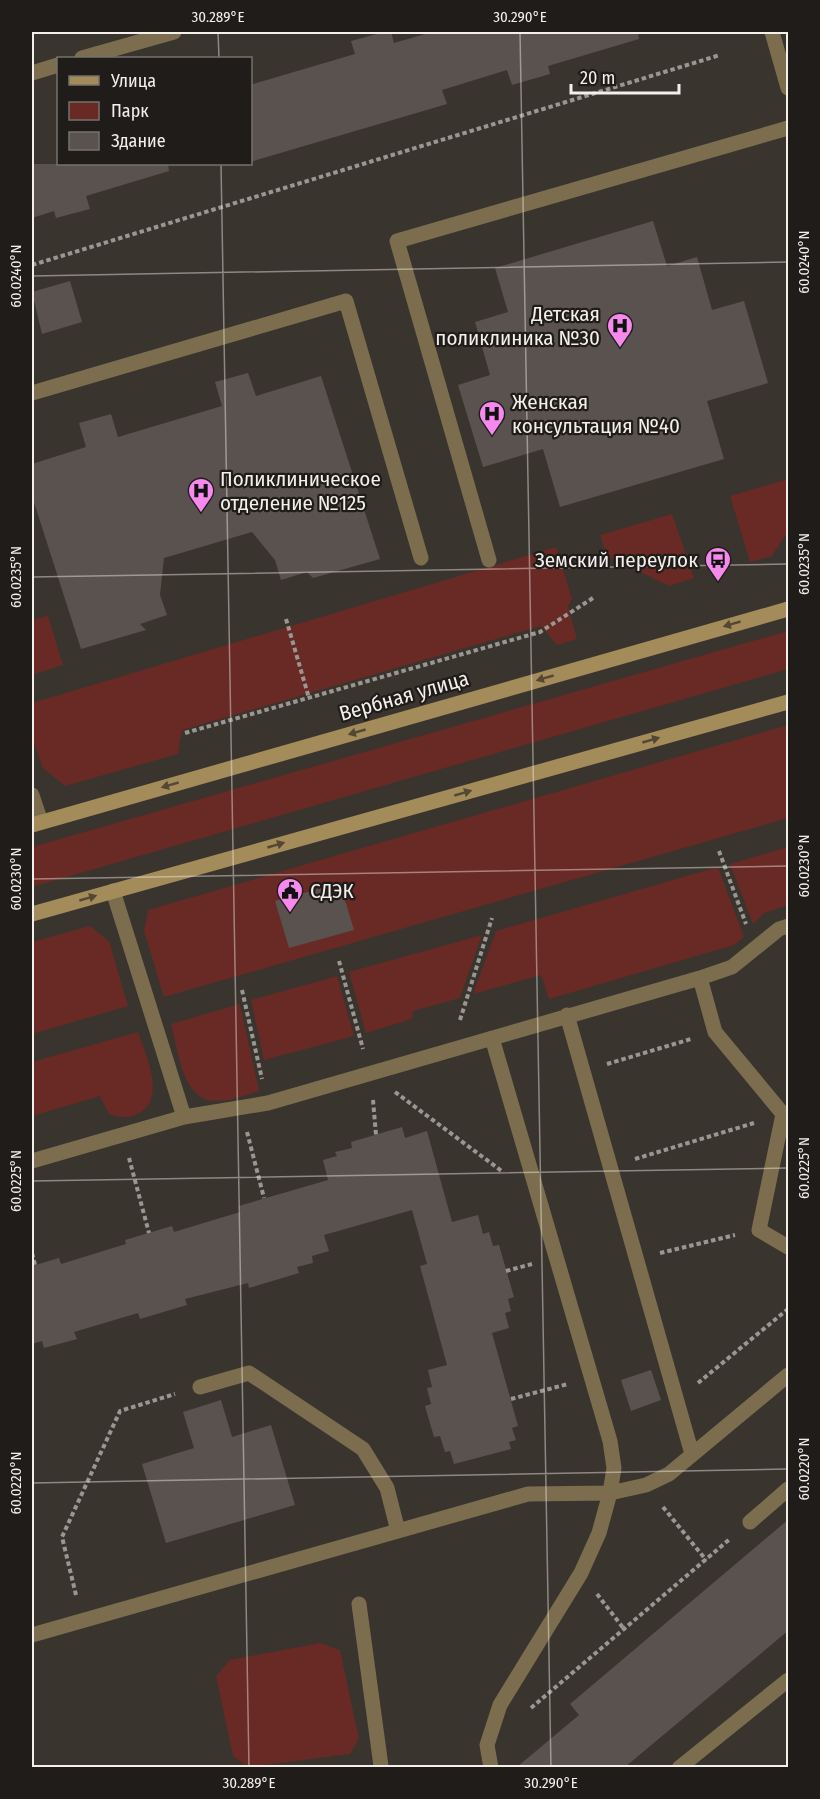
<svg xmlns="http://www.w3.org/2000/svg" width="820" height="1799" viewBox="0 0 820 1799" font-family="'Fira Sans Condensed',sans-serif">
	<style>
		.green { fill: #692924 }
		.building { fill: #5a524e }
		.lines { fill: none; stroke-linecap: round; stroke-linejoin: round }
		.path { stroke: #9a9691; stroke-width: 4; stroke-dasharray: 4.5 3; stroke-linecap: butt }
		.service { stroke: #7c6d4e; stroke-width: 15 }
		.minor { stroke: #7c6d4e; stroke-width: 15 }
		.secondary { stroke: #a48b5a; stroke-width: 15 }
		.oneway { fill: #544834 }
		.ticks { fill: none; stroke: #f3f0ec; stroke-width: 1.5; stroke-opacity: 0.45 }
		.labels { text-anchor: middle; stroke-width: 4.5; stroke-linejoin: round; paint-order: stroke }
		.poi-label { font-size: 21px; fill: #f3f0ec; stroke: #1f1c1a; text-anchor: start }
		.street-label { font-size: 21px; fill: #f3f0ec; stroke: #1f1c1a }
		.neatline { fill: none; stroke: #f3f0ec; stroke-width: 2 }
		.ticks-label { font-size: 15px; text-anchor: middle; fill: #f3f0ec }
	</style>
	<rect width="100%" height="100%" fill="#3a342f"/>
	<path class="green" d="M 788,479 L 788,531 L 772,556 L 750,562 L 730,496 Z
		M 672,514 L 694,578 L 669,586 L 607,556 L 600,535 Z
		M 556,547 L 572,599 L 568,606 L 577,639 L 557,645 L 541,626 L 182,730 L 178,754 L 65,786 L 43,768 L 32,738 L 32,703 Z
		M 48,616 L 63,665 L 32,675 L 32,620 Z
		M 788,631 L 788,669 L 32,887 L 32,847 Z
		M 788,725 L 788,818 L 164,997 L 144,931 L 148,910 Z
		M 788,847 L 788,905 L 764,913 L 753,924 L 730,864 Z
		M 718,867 L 744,937 L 734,945 L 549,999 L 541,975 L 473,994 L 496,931 Z
		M 90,926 L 109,941 L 128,1006 L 32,1034 L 32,942 Z
		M 482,935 L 460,998 L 413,1011 L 412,1019 L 366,1033 L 349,972 Z
		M 337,976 L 354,1036 L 264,1060 L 251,1000 Z
		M 240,1004 L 259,1091 C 246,1095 231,1101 217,1101 C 182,1102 178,1050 171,1024 Z
		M 138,1032 C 145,1054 166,1095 141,1112 C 130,1119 121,1118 109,1114 L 100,1096 L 32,1116 L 32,1062 Z
		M 320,1643 L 340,1650 L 359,1739 L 350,1754 L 248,1767 L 233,1756 L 216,1676 L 230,1660 Z"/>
	<path class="building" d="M 384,32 L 391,32 L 394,43 L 432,32 L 638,32 L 639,39 L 548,66 L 550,74 L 512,85 L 507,70 L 442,90 L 447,104 L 250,162 L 250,85 L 355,54 L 351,41 Z
		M 32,164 L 168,164 L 169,171 L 86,196 L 90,209 L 56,218 L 54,211 L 32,218 Z
		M 653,221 L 667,266 L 697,257 L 712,310 L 744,301 L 768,383 L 707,401 L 724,459 L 560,507 L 543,449 L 483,467 L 458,385 L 490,375 L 475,322 L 508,312 L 495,268 Z
		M 70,281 L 82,322 L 42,334 L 32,292 Z
		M 248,373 L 256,396 L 321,376 L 380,559 L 313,578 L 307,572 L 281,580 L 275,560 L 252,532 L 164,558 L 160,595 L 167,615 L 140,624 L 146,630 L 81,649 L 32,496 L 32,464 L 86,447 L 79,423 L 111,414 L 118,437 L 222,406 L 215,382 Z
		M 340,883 L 354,930 L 289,948 L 275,901 Z
		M 402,1127 L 405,1138 L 427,1131 L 452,1222 L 478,1215 L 483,1234 L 489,1232 L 493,1246 L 499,1245 L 514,1297 L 508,1299 L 511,1311 L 505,1313 L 509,1328 L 492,1333 L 518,1426 L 512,1428 L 516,1440 L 509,1442 L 511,1449 L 454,1464 L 450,1451 L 445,1452 L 440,1436 L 434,1437 L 425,1406 L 431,1404 L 427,1388 L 432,1387 L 428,1370 L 447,1365 L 420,1266 L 427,1264 L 412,1210 L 324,1235 L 329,1251 L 312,1256 L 313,1263 L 297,1267 L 299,1273 L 249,1288 L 248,1283 L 185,1299 L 187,1305 L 140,1319 L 138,1313 L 74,1332 L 77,1339 L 44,1348 L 42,1341 L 32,1344 L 32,1266 L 59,1258 L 61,1264 L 126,1244 L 125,1240 L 172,1226 L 174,1232 L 240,1212 L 239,1206 L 328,1180 L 323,1160 L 337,1156 L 335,1152 L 352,1148 L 351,1142 Z
		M 651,1370 L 661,1400 L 631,1411 L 621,1380 Z
		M 221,1400 L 232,1437 L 271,1425 L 295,1505 L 166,1543 L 142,1464 L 194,1448 L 183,1412 Z
		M 789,1519 L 789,1630 L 625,1767 L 517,1767 L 579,1715 L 570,1704 Z"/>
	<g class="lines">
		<path class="path" d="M 32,265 L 720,55
			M 286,619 L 309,698
			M 185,733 L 540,632 L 593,598
			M 719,851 L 746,924
			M 339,961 L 363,1049
			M 242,990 L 262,1079
			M 460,1020 L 492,918
			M 607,1064 L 691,1039
			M 395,1092 L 503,1172
			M 373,1100 L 376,1135
			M 247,1132 L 264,1198
			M 129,1158 L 149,1233
			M 635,1159 L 754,1123
			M 32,1253 L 35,1265
			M 660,1253 L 735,1235
			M 506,1271 L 532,1264
			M 698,1383 L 788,1309
			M 511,1399 L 568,1384
			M 663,1507 L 706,1560
			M 597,1594 L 624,1629
			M 76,1595 L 62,1537 L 120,1411 L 175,1394
			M 531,1708 L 731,1538"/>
		<path class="service" d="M 82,58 L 174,32
			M 32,73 L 58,65
			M 32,393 L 346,301 L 421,558
			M 489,560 L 397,241 L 788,128
			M 32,795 L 41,822
			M 113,891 L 184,1117
			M 700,978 L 715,1032 L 783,1114 L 759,1230 L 788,1247
			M 567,1015 L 692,1454
			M 32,1161 L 184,1117 L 268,1103 L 700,978 L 732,967 L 779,929 L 788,926
			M 200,1387 L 249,1373 L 363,1449 L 387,1488 L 398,1531
			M 750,1522 L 788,1489
			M 359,1604 L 381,1766
			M 32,1635 L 528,1494 L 610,1493 L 614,1468 L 610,1441 L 492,1038
			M 491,1768 L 487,1745 L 500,1705 L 581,1573 L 599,1533 L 610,1493 L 646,1485 L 669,1474 L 788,1375
			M 679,1768 L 788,1680"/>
		<path class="minor" d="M 772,32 L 788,88"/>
		<path class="secondary" d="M 32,825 L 788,609
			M 32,914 L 788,702"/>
	</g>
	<defs><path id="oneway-solid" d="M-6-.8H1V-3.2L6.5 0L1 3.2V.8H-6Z" transform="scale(1.5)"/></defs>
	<g class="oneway">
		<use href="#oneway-solid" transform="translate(732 624) rotate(164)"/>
		<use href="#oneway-solid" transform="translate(545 678) rotate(164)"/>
		<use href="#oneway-solid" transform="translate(357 732) rotate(164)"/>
		<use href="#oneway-solid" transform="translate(651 740) rotate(-16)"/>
		<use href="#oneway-solid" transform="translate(170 785) rotate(164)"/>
		<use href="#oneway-solid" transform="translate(463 793) rotate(-16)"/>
		<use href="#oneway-solid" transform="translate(276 845) rotate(-16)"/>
		<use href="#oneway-solid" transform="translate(88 898) rotate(-16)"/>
	</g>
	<path class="ticks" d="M 218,32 L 219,58M 520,32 L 551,1768M 221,164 L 249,1768M 32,276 L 788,262M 32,577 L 788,564M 32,879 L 788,866M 32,1181 L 788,1168M 32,1483 L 788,1469"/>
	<defs>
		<symbol id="hospital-pin" viewBox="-11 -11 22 30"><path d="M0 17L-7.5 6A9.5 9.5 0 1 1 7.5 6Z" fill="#f689ed" stroke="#1f1c1a"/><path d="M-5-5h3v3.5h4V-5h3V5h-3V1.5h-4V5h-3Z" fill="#111"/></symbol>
		<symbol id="bus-pin" viewBox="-11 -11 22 30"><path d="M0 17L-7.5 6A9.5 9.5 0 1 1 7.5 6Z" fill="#f689ed" stroke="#1f1c1a"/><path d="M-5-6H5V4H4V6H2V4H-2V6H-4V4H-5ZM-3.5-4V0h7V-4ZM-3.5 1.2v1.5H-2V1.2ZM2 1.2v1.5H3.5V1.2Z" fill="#111"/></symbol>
		<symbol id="civic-pin" viewBox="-11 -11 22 30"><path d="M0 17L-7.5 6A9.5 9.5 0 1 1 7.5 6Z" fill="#f689ed" stroke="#1f1c1a"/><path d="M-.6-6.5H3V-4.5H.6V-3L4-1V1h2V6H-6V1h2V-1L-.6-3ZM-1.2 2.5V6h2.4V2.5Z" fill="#111"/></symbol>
	</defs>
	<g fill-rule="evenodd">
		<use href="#hospital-pin" x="605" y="311" width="30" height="40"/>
		<use href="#hospital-pin" x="477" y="399" width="30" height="40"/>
		<use href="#hospital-pin" x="186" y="476" width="30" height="40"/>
		<use href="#bus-pin" x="703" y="545" width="30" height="40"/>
		<use href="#civic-pin" x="275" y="876" width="30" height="40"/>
	</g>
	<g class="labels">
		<g class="poi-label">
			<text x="600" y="321" text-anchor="end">Детская<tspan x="600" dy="24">поликлиника №30</tspan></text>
			<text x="512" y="409">Женская<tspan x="512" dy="24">консультация №40</tspan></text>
			<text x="220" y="486">Поликлиническое<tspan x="220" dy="24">отделение №125</tspan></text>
			<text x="698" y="567" text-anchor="end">Земский переулок</text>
			<text x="310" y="898">СДЭК</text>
		</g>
		<g class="street-label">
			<text transform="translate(404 696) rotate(-16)" y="7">Вербная улица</text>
		</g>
	</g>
	<rect width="820" height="1799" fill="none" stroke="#1f1c1a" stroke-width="66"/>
	<rect x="57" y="57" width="195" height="108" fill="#1f1c1a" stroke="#74716e" stroke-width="1.5"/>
	<rect x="69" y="76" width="30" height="9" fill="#a48b5a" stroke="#74716e" stroke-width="1.5"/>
	<text x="111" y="87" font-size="18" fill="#f3f0ec">Улица</text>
	<rect x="69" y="102" width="30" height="18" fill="#692924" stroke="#74716e" stroke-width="1.5"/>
	<text x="111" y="117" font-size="18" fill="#f3f0ec">Парк</text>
	<rect x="69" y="132" width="30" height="18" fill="#5a524e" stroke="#74716e" stroke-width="1.5"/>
	<text x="111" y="147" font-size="18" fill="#f3f0ec">Здание</text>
	<path d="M571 84v9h108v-9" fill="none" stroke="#f3f0ec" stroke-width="3"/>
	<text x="580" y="84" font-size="18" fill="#f3f0ec" stroke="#1f1c1a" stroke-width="4.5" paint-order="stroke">20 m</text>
	<rect x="33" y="33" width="754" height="1733" class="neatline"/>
	<g class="ticks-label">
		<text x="218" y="22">30.289°E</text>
		<text x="520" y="22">30.290°E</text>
		<text transform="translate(804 262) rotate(-90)" y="5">60.0240°N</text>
		<text transform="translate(16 276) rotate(-90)" y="5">60.0240°N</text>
		<text transform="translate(804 564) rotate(-90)" y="5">60.0235°N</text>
		<text transform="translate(16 577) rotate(-90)" y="5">60.0235°N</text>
		<text transform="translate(804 866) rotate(-90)" y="5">60.0230°N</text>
		<text transform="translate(16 879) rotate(-90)" y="5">60.0230°N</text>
		<text transform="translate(804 1168) rotate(-90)" y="5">60.0225°N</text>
		<text transform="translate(16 1181) rotate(-90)" y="5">60.0225°N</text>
		<text transform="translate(804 1469) rotate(-90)" y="5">60.0220°N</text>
		<text transform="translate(16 1483) rotate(-90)" y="5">60.0220°N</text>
		<text x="249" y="1788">30.289°E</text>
		<text x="551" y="1788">30.290°E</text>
	</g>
</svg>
